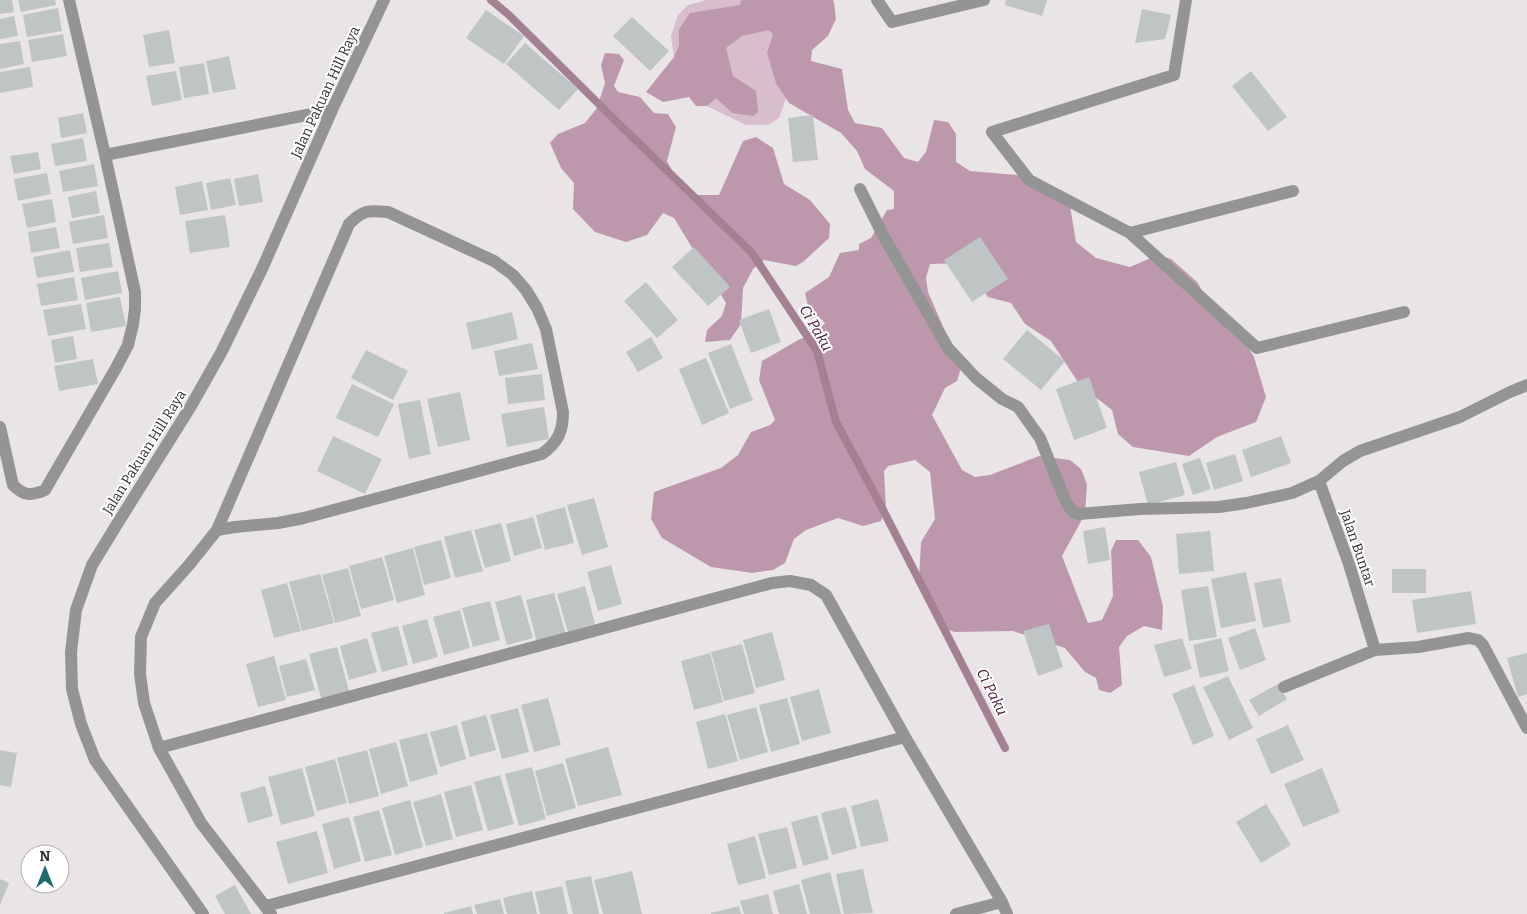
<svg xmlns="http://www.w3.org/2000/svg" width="1527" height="914" viewBox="0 0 1527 914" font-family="Bitter,serif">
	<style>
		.green { fill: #d8becc }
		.forest { fill: #bd98ac }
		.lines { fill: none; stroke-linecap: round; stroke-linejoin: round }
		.stream { stroke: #a48093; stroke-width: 8 }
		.building { fill: #bfc4c4 }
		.minor { stroke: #959495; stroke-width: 12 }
		.labels { text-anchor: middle; stroke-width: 4; stroke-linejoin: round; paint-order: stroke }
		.street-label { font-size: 14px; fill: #343333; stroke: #fff }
		.water-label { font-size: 15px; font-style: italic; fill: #491a38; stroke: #fff }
	</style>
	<rect width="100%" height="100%" fill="#e9e5e7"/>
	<path class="green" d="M 706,0 L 810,0 L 791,84 L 779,118 L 768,125 L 746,125 L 707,106 L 690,92 L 674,57 L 671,36 L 678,15 L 688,5 Z"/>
	<path class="forest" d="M 741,0 L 833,0 L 834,2 L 836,19 L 828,36 L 812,50 L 811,61 L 842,69 L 848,110 L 855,123 L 882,128 L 904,158 L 918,162 L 926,152 L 934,120 L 948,122 L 956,134 L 956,162 L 970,171 L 1017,175 L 1070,206 L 1076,242 L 1096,258 L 1130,267 L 1158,255 L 1171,259 L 1197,282 L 1208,301 L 1242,337 L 1254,357 L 1266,397 L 1256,422 L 1217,437 L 1189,456 L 1133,447 L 1118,434 L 1112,410 L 1080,385 L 1051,341 L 1025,324 L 1011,303 L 988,297 L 963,263 L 930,264 L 926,278 L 928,292 L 961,368 L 957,381 L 945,388 L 932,415 L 962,470 L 975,477 L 990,475 L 1039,456 L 1070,460 L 1081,469 L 1087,484 L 1085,514 L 1062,556 L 1088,623 L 1102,620 L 1113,596 L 1111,551 L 1116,540 L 1138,540 L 1151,557 L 1163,607 L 1162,630 L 1144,626 L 1127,636 L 1119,647 L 1122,685 L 1110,693 L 1099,690 L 1096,678 L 1085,672 L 1065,648 L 1013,631 L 955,632 L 942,628 L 919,578 L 921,542 L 935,519 L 930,472 L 915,460 L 888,466 L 884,471 L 886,509 L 881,521 L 863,526 L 838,518 L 806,530 L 794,539 L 785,563 L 773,570 L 752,573 L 711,567 L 662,538 L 651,519 L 654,492 L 721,468 L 738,455 L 751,432 L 770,425 L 775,420 L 759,380 L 762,361 L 800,339 L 815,335 L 825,323 L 808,306 L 805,293 L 829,277 L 840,253 L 859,250 L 859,244 L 871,238 L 887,210 L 894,209 L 894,191 L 865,169 L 857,151 L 841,133 L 789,103 L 776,83 L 767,53 L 773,34 L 768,30 L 742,36 L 726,48 L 733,76 L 756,91 L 758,112 L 753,116 L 732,113 L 716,98 L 707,106 L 696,106 L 689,97 L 663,102 L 646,92 L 674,57 L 679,46 L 679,29 L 690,13 L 740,5 Z
		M 605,53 L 619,54 L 624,60 L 614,86 L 618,92 L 640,97 L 654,113 L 668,114 L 676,127 L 667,161 L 677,180 L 697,195 L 719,195 L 743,141 L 756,137 L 773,148 L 784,184 L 810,200 L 830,224 L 829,238 L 803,262 L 796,266 L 764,260 L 753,269 L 743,288 L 741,324 L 730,340 L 705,342 L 707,330 L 722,316 L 726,303 L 674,218 L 663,213 L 647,235 L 626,242 L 595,232 L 573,209 L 574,183 L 561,168 L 550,143 L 558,134 L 585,123 L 597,108 L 605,83 L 601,65 Z"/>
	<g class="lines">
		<path class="stream" d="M 491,0 L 509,15 L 618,123 L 752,253 L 817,351 L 836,422 L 879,502 L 1005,748"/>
	</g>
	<path class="building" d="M 0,0 L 12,0 L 14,12 L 0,14 Z
		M 18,0 L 55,0 L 56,5 L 21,12 Z
		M 1006,0 L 1047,0 L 1042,16 L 1005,5 Z
		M 58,8 L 62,31 L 27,37 L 23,15 Z
		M 1142,9 L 1171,15 L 1165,39 L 1135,43 Z
		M 486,10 L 524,36 L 504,64 L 466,38 Z
		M 14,16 L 18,36 L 0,39 L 0,19 Z
		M 632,17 L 669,51 L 650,71 L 613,36 Z
		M 169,30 L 175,63 L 149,67 L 143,35 Z
		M 63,34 L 67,56 L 32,62 L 28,40 Z
		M 20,41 L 24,64 L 0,69 L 0,44 Z
		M 525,43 L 578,89 L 559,110 L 506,64 Z
		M 229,56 L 236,89 L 213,93 L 206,61 Z
		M 204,63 L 209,94 L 184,98 L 179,67 Z
		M 30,67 L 33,87 L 0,93 L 0,72 Z
		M 176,71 L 182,100 L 152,106 L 146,76 Z
		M 1251,71 L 1287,117 L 1268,131 L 1232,86 Z
		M 83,113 L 87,133 L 61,138 L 58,118 Z
		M 813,115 L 818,160 L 793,162 L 788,118 Z
		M 83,138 L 87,161 L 55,166 L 51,144 Z
		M 38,152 L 41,169 L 14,174 L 10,156 Z
		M 94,164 L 98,186 L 63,192 L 59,171 Z
		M 47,173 L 51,194 L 18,201 L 14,179 Z
		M 258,174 L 263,202 L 239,206 L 234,179 Z
		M 230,178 L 236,205 L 211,210 L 206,183 Z
		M 202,181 L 208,210 L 180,215 L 175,187 Z
		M 96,191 L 100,213 L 72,218 L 68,197 Z
		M 52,199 L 56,222 L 27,228 L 22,204 Z
		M 104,215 L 108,238 L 73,244 L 69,222 Z
		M 225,215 L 230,247 L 190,253 L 185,221 Z
		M 56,227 L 60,248 L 31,253 L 28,232 Z
		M 980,237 L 1008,279 L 972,302 L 944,260 Z
		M 109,243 L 113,267 L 80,272 L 76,248 Z
		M 694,247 L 730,287 L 708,306 L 672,267 Z
		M 70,250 L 74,272 L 37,278 L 33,257 Z
		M 118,271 L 122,293 L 85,300 L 81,278 Z
		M 74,277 L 78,300 L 41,306 L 37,284 Z
		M 646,282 L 678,320 L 657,338 L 624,301 Z
		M 120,297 L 126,326 L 91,332 L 86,303 Z
		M 81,304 L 86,329 L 48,336 L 43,310 Z
		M 769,309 L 781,342 L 751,353 L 739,320 Z
		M 512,312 L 518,339 L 472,350 L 466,323 Z
		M 1027,330 L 1065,361 L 1041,390 L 1003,359 Z
		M 73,336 L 77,359 L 55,363 L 51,340 Z
		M 651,337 L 663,358 L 638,372 L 626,352 Z
		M 532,343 L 538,369 L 499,376 L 494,351 Z
		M 731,344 L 753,400 L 730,409 L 708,353 Z
		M 366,350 L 408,371 L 393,400 L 351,378 Z
		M 706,358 L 729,413 L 702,425 L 679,369 Z
		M 93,359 L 98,384 L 59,391 L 54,366 Z
		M 542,374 L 545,400 L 508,404 L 505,378 Z
		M 1089,377 L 1107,428 L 1074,440 L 1056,389 Z
		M 352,384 L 394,404 L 378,437 L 336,418 Z
		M 460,392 L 470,440 L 438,447 L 427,399 Z
		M 420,400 L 431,454 L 409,459 L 398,404 Z
		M 544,407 L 549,439 L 507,447 L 501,414 Z
		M 333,436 L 382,459 L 365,494 L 317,471 Z
		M 1281,436 L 1291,463 L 1251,477 L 1242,450 Z
		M 1235,454 L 1243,481 L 1214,490 L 1206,463 Z
		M 1200,458 L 1211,489 L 1193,495 L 1182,464 Z
		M 1176,462 L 1185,495 L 1148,505 L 1139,472 Z
		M 594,498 L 608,547 L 582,555 L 567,505 Z
		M 565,507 L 574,543 L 545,550 L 536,515 Z
		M 533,517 L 542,548 L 514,556 L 506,524 Z
		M 501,523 L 511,561 L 485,568 L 474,530 Z
		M 1105,527 L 1110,560 L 1088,564 L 1083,531 Z
		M 471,530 L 483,571 L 455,578 L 444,537 Z
		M 1210,531 L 1214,571 L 1179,574 L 1176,534 Z
		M 441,540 L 451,578 L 424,585 L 414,547 Z
		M 413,548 L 425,595 L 397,603 L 384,556 Z
		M 382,557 L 394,600 L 361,609 L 349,566 Z
		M 611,565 L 622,604 L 598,611 L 587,572 Z
		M 348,568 L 361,616 L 335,623 L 322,575 Z
		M 1392,569 L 1426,569 L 1426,593 L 1392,593 Z
		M 1246,572 L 1256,621 L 1221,628 L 1211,579 Z
		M 320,574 L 334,623 L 302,631 L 289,582 Z
		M 1281,578 L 1291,622 L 1263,628 L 1254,583 Z
		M 287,583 L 301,631 L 274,638 L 261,590 Z
		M 585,586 L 595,624 L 568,632 L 557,594 Z
		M 1208,586 L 1217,637 L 1189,641 L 1181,590 Z
		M 1471,591 L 1476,624 L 1417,633 L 1412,600 Z
		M 554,593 L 566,635 L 537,643 L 526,600 Z
		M 521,595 L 533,638 L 507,645 L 495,602 Z
		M 490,601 L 500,640 L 473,647 L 462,608 Z
		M 460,610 L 470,648 L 444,655 L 433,617 Z
		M 427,619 L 438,657 L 413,664 L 402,626 Z
		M 1049,624 L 1063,667 L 1038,676 L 1023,631 Z
		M 398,626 L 408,665 L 382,672 L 371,633 Z
		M 1255,628 L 1266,660 L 1240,670 L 1228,638 Z
		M 772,632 L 785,680 L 756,688 L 743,640 Z
		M 367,638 L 377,672 L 349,680 L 340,646 Z
		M 1182,638 L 1192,669 L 1164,677 L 1154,645 Z
		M 1221,638 L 1229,671 L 1200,678 L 1193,645 Z
		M 742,644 L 755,693 L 724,701 L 711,652 Z
		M 337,647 L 350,694 L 322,701 L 309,654 Z
		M 710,653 L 723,702 L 694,710 L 681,661 Z
		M 1527,653 L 1527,694 L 1518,697 L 1507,658 Z
		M 274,656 L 286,700 L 258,707 L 246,664 Z
		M 306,659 L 315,690 L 287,697 L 279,666 Z
		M 1228,676 L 1253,728 L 1229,740 L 1203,687 Z
		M 1278,684 L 1287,699 L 1259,716 L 1249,700 Z
		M 1194,685 L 1214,736 L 1193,745 L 1172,694 Z
		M 819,689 L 831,733 L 802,741 L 790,697 Z
		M 548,698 L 561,745 L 534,752 L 521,705 Z
		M 787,698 L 800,744 L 771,752 L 759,705 Z
		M 756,707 L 768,752 L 740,760 L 727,715 Z
		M 518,708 L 529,752 L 502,759 L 490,715 Z
		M 725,714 L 738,761 L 708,769 L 696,722 Z
		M 486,715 L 496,750 L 470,757 L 461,722 Z
		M 457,725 L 466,759 L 440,767 L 430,732 Z
		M 1288,725 L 1304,760 L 1271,774 L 1256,739 Z
		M 427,733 L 438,774 L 410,782 L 399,740 Z
		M 396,742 L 408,786 L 381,794 L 369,749 Z
		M 608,747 L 622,795 L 578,806 L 565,759 Z
		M 0,750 L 17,753 L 11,787 L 0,785 Z
		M 367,750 L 379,796 L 349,804 L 337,758 Z
		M 335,759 L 347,803 L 317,811 L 305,767 Z
		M 563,763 L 576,808 L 547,816 L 535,771 Z
		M 532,767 L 546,819 L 519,826 L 505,774 Z
		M 302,768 L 315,816 L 281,825 L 268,777 Z
		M 1322,768 L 1340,812 L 1303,827 L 1284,784 Z
		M 500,775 L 514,824 L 488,831 L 474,782 Z
		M 471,785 L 483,830 L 456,837 L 444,792 Z
		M 265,786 L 273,816 L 248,823 L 240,793 Z
		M 441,794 L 453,839 L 426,846 L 413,802 Z
		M 878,799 L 889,841 L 861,847 L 851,806 Z
		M 410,800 L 423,847 L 395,855 L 382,808 Z
		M 1266,804 L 1291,845 L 1261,863 L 1236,822 Z
		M 846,807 L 857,848 L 832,855 L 821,813 Z
		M 379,810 L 392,855 L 365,862 L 353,817 Z
		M 817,815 L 829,859 L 803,866 L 791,822 Z
		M 349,817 L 361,861 L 334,869 L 322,824 Z
		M 787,827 L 797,868 L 769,875 L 758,834 Z
		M 317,831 L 328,873 L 288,884 L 276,842 Z
		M 755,836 L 766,878 L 738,885 L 727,844 Z
		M 863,869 L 873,913 L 844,914 L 836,874 Z
		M 632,871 L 642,914 L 603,914 L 594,880 Z
		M 830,872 L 841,914 L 810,914 L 801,880 Z
		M 591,876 L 599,914 L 573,914 L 565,881 Z
		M 0,879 L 9,883 L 0,905 Z
		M 799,884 L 807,914 L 779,914 L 773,891 Z
		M 235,885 L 251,914 L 225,914 L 215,896 Z
		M 562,886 L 568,914 L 540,914 L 535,892 Z
		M 532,891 L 537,914 L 507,914 L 503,898 Z
		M 768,894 L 773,914 L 744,914 L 740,901 Z
		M 500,899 L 504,914 L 477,914 L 474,905 Z
		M 471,906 L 473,914 L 444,914 L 444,913 Z
		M 739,906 L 741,914 L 711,914 L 711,913 Z"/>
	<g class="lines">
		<path class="minor" d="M 877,0 L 892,22 L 984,0
			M 1186,0 L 1174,75 L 992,132 L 1029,180 L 1130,233 L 1257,348 L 1404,312
			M 105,155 L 332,110
			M 860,189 L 884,237 L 948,348 L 976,378 L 1002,399 L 1018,407 L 1040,438 L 1067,504 L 1074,513 L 1079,514 L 1140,509 L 1219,507 L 1246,503 L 1292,493 L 1319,481 L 1343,461 L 1360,451 L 1460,417 L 1510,392 L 1527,385
			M 1130,233 L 1293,191
			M 0,427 L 13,485 C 24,496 31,496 45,490 L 116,368 L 128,345 L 133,324 L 135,309 L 135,292 L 105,155 L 69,0
			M 1319,481 L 1349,564 L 1375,650
			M 217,530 L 235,527 L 278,523 L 304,518 L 542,454 C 558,442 563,432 563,412 L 546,329 L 537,308 L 526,290 L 513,275 L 494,261 L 388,212 C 368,210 363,210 349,224 L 217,530 L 189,565 L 155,603 L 141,637 L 140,674 L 144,703 L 159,748 L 772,583 L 790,581 L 811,585 L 826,595 L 905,737 L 1002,902 L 1007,914
			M 1284,687 L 1375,650 L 1418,647 L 1469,638 L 1478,640 L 1483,645 L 1527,728
			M 159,748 L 201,823 L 271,914
			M 266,906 L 905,737
			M 203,914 L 95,760 L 81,724 L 72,689 L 71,652 L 76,610 L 92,565 L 119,521 L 191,406 L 222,351 L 262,269 L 332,110 L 384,0
			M 956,914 L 1002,902"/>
	</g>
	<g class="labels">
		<g class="street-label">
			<text transform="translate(325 92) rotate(-65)" y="5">Jalan Pakuan Hill Raya</text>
			<text transform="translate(144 452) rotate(-58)" y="5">Jalan Pakuan Hill Raya</text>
			<text transform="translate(1358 548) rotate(71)" y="5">Jalan Buntar</text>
		</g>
		<g class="water-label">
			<text transform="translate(816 328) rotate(60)" y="5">Ci Paku</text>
			<text transform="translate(992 692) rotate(63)" y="5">Ci Paku</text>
		</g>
	</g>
	<g transform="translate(45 869)"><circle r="24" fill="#ffffff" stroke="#aeadad"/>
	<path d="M0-4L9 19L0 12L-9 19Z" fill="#1e6b6e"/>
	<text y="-8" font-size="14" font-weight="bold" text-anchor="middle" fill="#343333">N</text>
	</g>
</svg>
